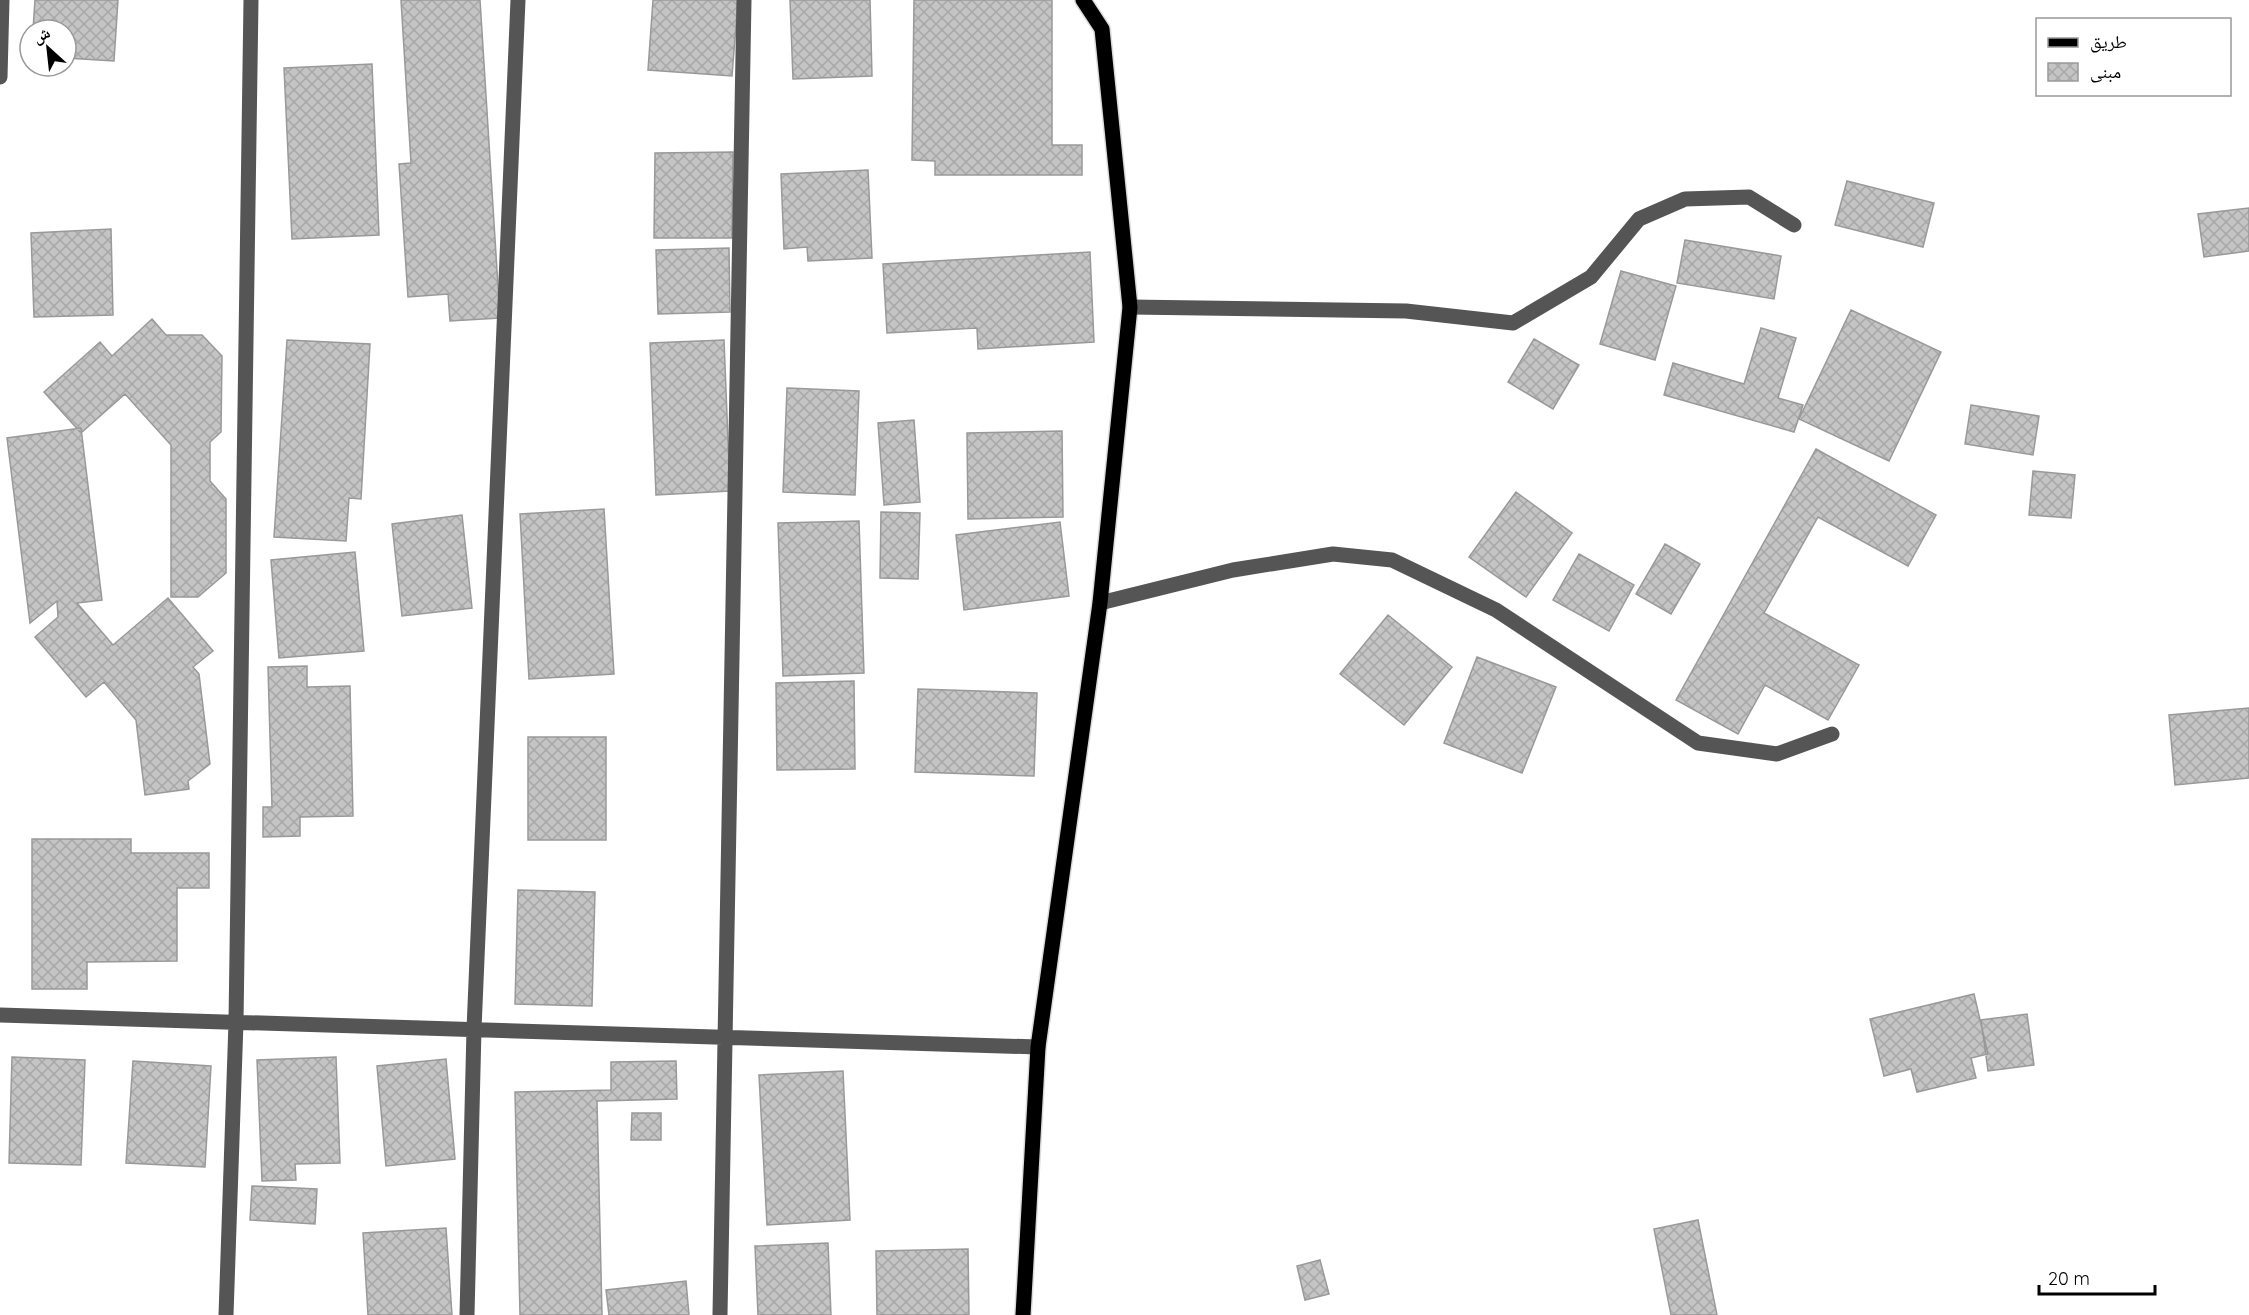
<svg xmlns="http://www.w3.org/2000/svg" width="2249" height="1315" viewBox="0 0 2249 1315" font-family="Quicksand,'Noto Naskh Arabic',sans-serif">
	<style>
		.building { fill: url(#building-cross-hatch); stroke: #999; stroke-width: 1.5 }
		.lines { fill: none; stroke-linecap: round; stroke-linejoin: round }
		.major-casing { stroke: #dbdbdb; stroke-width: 18 }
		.minor { stroke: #555; stroke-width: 15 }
		.major { stroke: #000; stroke-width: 15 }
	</style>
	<defs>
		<pattern id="building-cross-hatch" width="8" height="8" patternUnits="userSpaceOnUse" patternTransform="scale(1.5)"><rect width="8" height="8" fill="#c4c4c4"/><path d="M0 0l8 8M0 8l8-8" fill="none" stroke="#a7a7a7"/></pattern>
	</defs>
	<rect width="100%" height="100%" fill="#fff"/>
	<path class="building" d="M 35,0 L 118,0 L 114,61 L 66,58 L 66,30 L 33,30 Z
		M 401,0 L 480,0 L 500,318 L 450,321 L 448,294 L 408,297 L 399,164 L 411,163 Z
		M 653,0 L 738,0 L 732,76 L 648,70 Z
		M 790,0 L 870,0 L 872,76 L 793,79 Z
		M 914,0 L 1052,0 L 1052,145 L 1082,145 L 1082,175 L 935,175 L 935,161 L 912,160 Z
		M 372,64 L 379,235 L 292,239 L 284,68 Z
		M 733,152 L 732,238 L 654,238 L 655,153 Z
		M 868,170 L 872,258 L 808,261 L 807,247 L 784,249 L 781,174 Z
		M 1847,181 L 1934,203 L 1923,247 L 1835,225 Z
		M 2249,208 L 2249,251 L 2204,257 L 2198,214 Z
		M 111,229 L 113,315 L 34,317 L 31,233 Z
		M 1685,240 L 1781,256 L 1774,299 L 1677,283 Z
		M 729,248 L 730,312 L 658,314 L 656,250 Z
		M 1090,252 L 1094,342 L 978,349 L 977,328 L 887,333 L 883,264 Z
		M 1621,271 L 1676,286 L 1655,360 L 1600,344 Z
		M 1851,310 L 1941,352 L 1889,461 L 1799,419 Z
		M 152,319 L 166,335 L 202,335 L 222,356 L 221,432 L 210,442 L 210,481 L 226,499 L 226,573 L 198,597 L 171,597 L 171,445 L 125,394 L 81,433 L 44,392 L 100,342 L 112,356 Z
		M 1761,328 L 1796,338 L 1778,398 L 1803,405 L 1794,432 L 1664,395 L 1673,363 L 1744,384 Z
		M 1534,339 L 1579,365 L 1553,409 L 1508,382 Z
		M 287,340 L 370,344 L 361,499 L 349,498 L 346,541 L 274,537 Z
		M 724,340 L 730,491 L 656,495 L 650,343 Z
		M 787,388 L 859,391 L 855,495 L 783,492 Z
		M 1971,405 L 2039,416 L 2033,455 L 1965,444 Z
		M 914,420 L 920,502 L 884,505 L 878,423 Z
		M 81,428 L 102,600 L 77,603 L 113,645 L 168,598 L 213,651 L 193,667 L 199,674 L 210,764 L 188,781 L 189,789 L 145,795 L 136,720 L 104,682 L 86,697 L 35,637 L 58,617 L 57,601 L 30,623 L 7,438 Z
		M 1062,431 L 1063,517 L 968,519 L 967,433 Z
		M 1816,449 L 1936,515 L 1908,566 L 1818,517 L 1764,613 L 1859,665 L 1828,720 L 1765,685 L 1738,734 L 1676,700 Z
		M 2033,471 L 2075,475 L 2071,518 L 2029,515 Z
		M 1516,492 L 1572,533 L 1526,597 L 1469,557 Z
		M 604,509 L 614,674 L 529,679 L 520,514 Z
		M 881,512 L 920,513 L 918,579 L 880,578 Z
		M 462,515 L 472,608 L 402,616 L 392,524 Z
		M 859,521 L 864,673 L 783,676 L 778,523 Z
		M 1060,522 L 1069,596 L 964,610 L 956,535 Z
		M 1665,544 L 1700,564 L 1671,614 L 1636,594 Z
		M 355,552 L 364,651 L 279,658 L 271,560 Z
		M 1579,554 L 1634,585 L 1609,631 L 1553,600 Z
		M 1388,615 L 1452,667 L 1404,725 L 1340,674 Z
		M 1477,657 L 1556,687 L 1522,773 L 1444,743 Z
		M 307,666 L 307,687 L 350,686 L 353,816 L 300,817 L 300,836 L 263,837 L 263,807 L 272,807 L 268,667 Z
		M 854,681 L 855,769 L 777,770 L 776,683 Z
		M 918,689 L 1037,693 L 1034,776 L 915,772 Z
		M 2249,708 L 2249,778 L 2175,785 L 2169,715 Z
		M 528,737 L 606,737 L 606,840 L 528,840 Z
		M 32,839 L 131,839 L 131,853 L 209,853 L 209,888 L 177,888 L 177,961 L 87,962 L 87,989 L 32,989 Z
		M 518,890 L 595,892 L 592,1006 L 515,1004 Z
		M 1974,994 L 1988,1054 L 1971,1058 L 1976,1078 L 1917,1092 L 1911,1069 L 1884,1076 L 1870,1019 Z
		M 2027,1014 L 2034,1065 L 1988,1071 L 1981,1020 Z
		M 12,1057 L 85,1060 L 81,1165 L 9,1163 Z
		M 336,1057 L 340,1163 L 295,1164 L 296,1180 L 262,1181 L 257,1060 Z
		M 446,1059 L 455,1159 L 386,1166 L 377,1066 Z
		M 133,1061 L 211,1066 L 205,1167 L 126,1163 Z
		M 676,1061 L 677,1099 L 597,1101 L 602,1315 L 520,1315 L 515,1092 L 611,1090 L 611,1062 Z
		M 843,1071 L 850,1220 L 767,1225 L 759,1075 Z
		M 632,1113 L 661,1113 L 661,1140 L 631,1140 Z
		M 252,1186 L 317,1189 L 315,1224 L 250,1220 Z
		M 1698,1220 L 1717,1315 L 1671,1315 L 1654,1229 Z
		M 446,1228 L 452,1315 L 368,1315 L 363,1233 Z
		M 828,1243 L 831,1315 L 758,1315 L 755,1246 Z
		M 968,1249 L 969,1315 L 877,1315 L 876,1251 Z
		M 1320,1260 L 1329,1294 L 1305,1300 L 1297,1266 Z
		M 686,1281 L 689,1315 L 609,1315 L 606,1290 Z"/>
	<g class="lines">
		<defs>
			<path id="major" d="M 1023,1315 L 1038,1047 L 1100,603 L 1130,307 L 1102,29 L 1083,0"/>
		</defs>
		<use href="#major" class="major-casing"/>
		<path class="minor" d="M 0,77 L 2,0
			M 1130,307 L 1406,311 L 1513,323 L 1591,277 L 1639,219 L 1685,199 L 1749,197 L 1794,225
			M 1100,603 L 1233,570 L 1333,554 L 1392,560 L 1496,610 L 1698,743 L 1777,754 L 1832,734
			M 0,1015 L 1038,1047
			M 226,1315 L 236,1022 L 251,0
			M 467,1315 L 474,1029 L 518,0
			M 720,1315 L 744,0"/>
		<use href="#major" class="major"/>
	</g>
	<rect x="2036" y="18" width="195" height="78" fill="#ffffff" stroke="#999999" stroke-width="1.5"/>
	<rect x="2048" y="38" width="30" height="9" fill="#000000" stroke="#999999" stroke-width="1.5"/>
	<text x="2090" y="48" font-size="18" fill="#000000">طريق</text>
	<rect x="2048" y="63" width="30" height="18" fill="url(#building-cross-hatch)" stroke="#999999" stroke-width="1.5"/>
	<text x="2090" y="78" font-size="18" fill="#000000">مبنى</text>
	<g transform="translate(48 48) rotate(333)"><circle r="28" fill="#ffffff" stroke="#999999" stroke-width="1.5"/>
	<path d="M0-4.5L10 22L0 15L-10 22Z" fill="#000000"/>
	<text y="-9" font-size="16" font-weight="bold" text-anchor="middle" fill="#000000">ش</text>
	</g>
	<path d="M2039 1285v9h116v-9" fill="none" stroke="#000000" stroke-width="3"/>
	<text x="2048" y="1285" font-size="18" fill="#000000" stroke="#ffffff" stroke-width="4.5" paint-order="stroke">20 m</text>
</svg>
